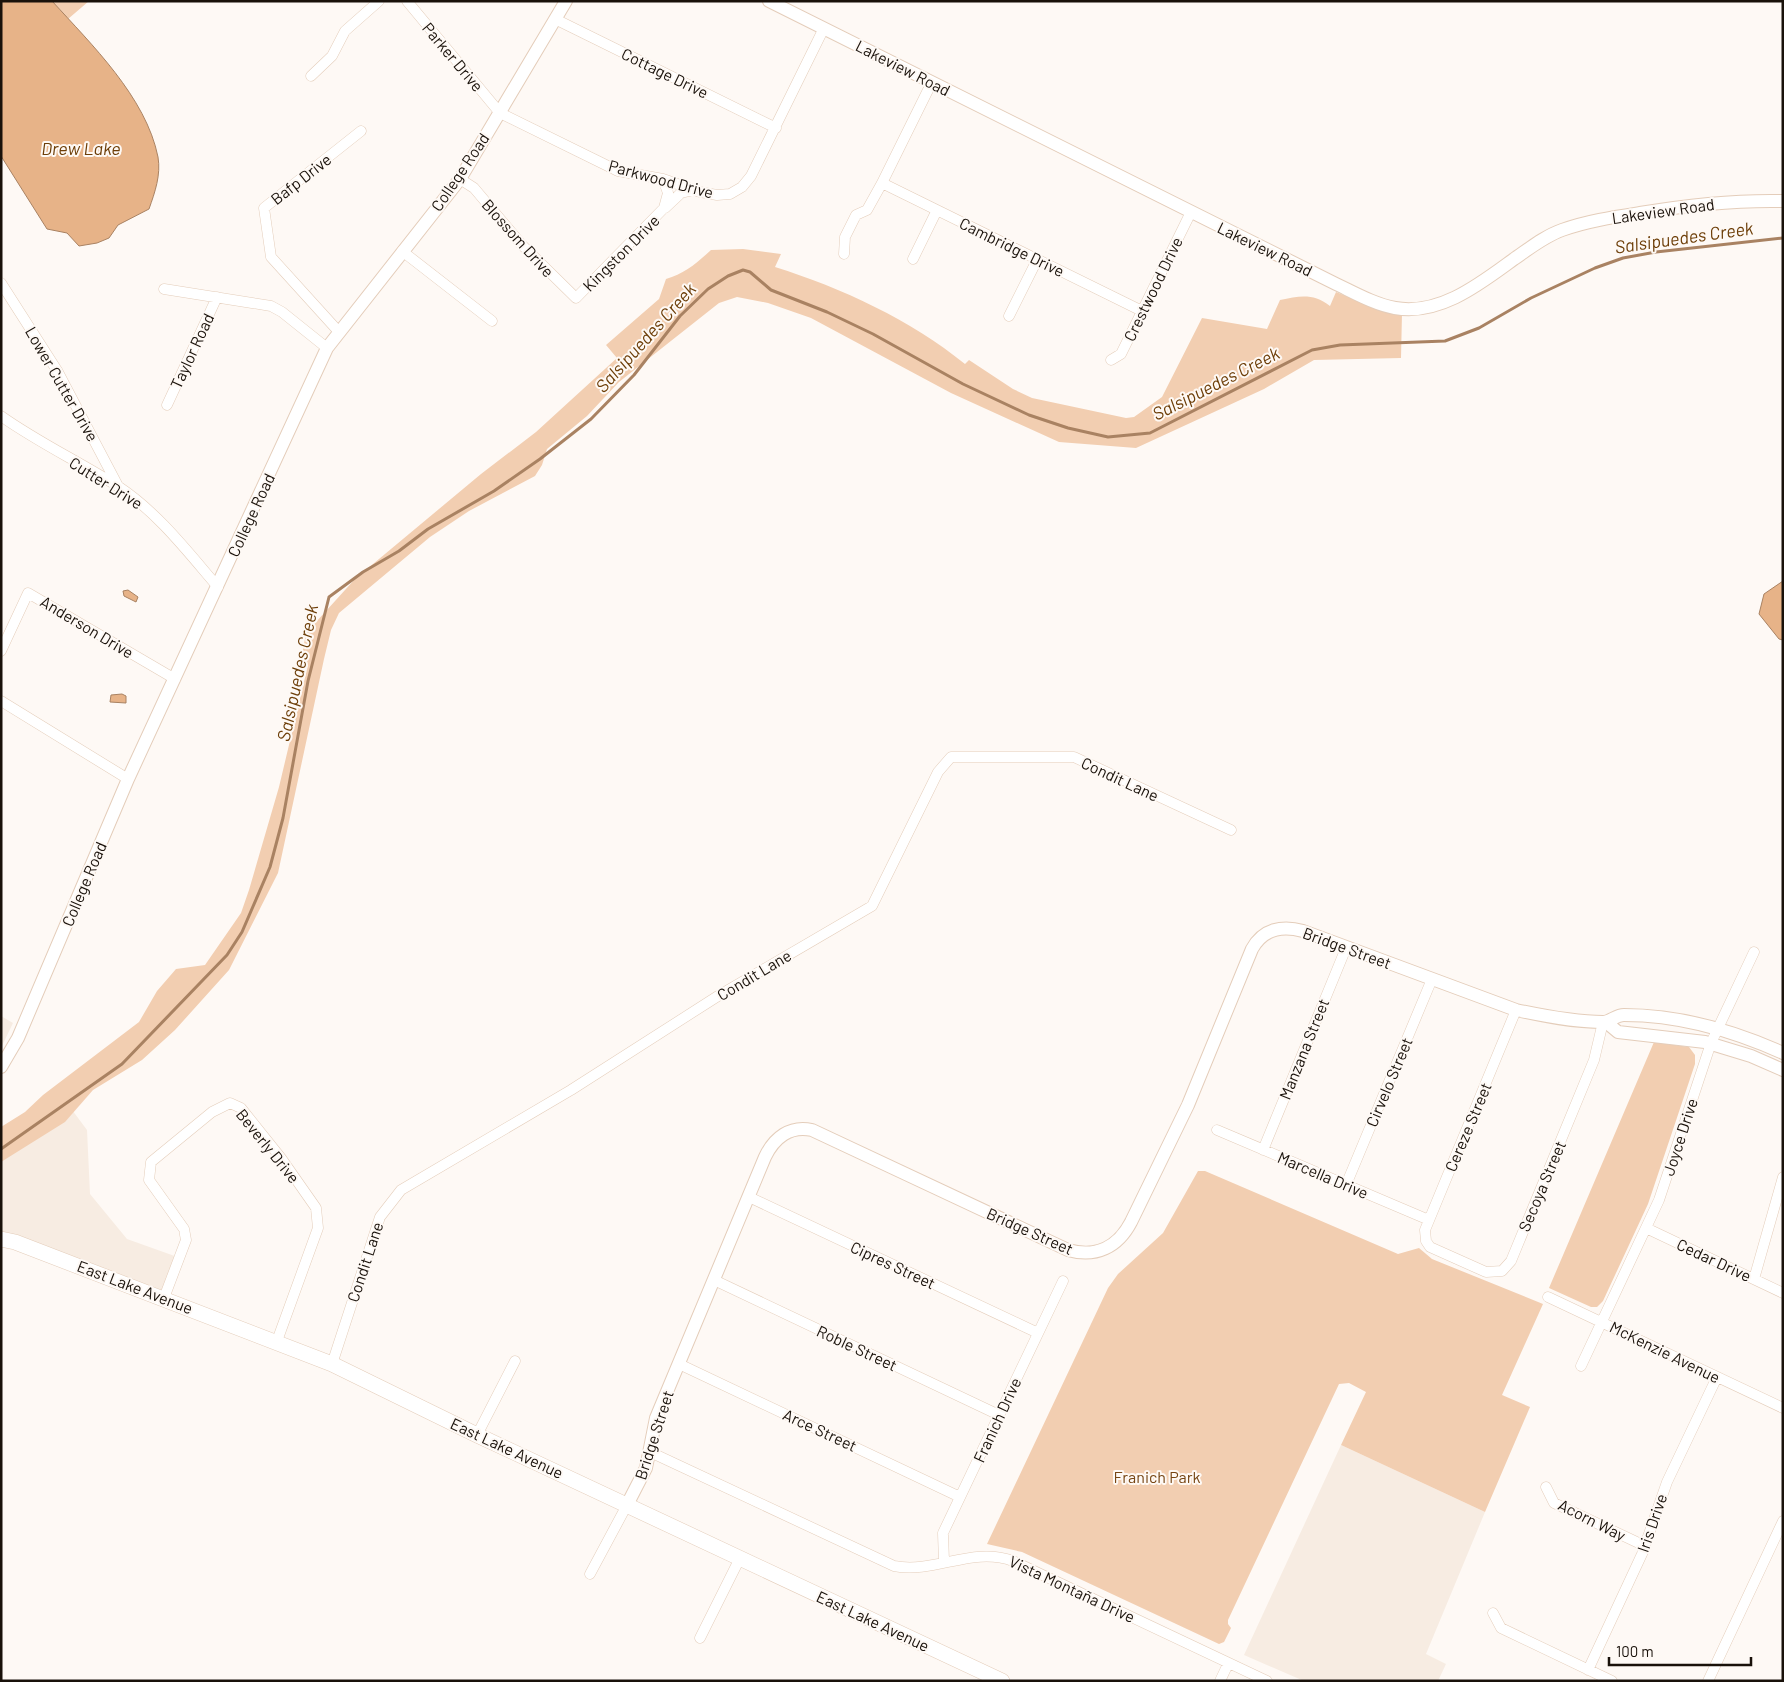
<svg xmlns="http://www.w3.org/2000/svg" width="1784" height="1682" viewBox="0 0 1784 1682" font-family="Barlow,sans-serif">
	<style>
		.built { fill: #f7ece2 }
		.green { fill: #f2ceb1 }
		.water { fill: #e7b388; stroke: #a98262 }
		.lines { fill: none; stroke-linecap: round; stroke-linejoin: round }
		.stream { stroke: #a98262; stroke-width: 3 }
		.minor-casing { stroke: #e4cdba; stroke-width: 11 }
		.tertiary-casing { stroke: #e4cdba; stroke-width: 14 }
		.primary-casing { stroke: #e4cdba; stroke-width: 16 }
		.minor { stroke: #fff; stroke-width: 10 }
		.tertiary { stroke: #fff; stroke-width: 12 }
		.primary { stroke: #fff; stroke-width: 15 }
		.labels { text-anchor: middle; stroke-width: 4; stroke-linejoin: round; paint-order: stroke }
		.street-label { font-size: 16px; fill: #19110a; stroke: #fef9f5 }
		.park-label { font-size: 16px; fill: #774614; stroke: #fef9f5 }
		.water-label { font-size: 18px; font-style: italic; fill: #6d3e08; stroke: #fef9f5 }
	</style>
	<rect width="100%" height="100%" fill="#fef9f5"/>
	<path class="built" d="M 1,1016 L 13,1023 L 1,1048 Z
		M 55,1087 L 87,1130 L 90,1194 L 127,1239 L 183,1259 L 168,1303 L 1,1242 L 1,1139 Z
		M 1341,1445 L 1485,1512 L 1426,1654 L 1446,1664 L 1438,1681 L 1304,1681 L 1244,1655 Z"/>
	<path class="green" d="M 52,1 L 89,1 L 68,19 Z
		M 743,249 L 781,254 L 775,267 C 842,288 911,320 965,364 L 969,360 L 1013,389 L 1032,398 L 1126,418 L 1134,417 L 1162,397 L 1202,318 L 1267,329 L 1280,300 C 1300,296 1313,293 1330,306 L 1336,292 L 1381,310 L 1402,313 L 1401,358 L 1314,360 L 1264,389 L 1136,448 L 1059,442 L 951,393 L 811,318 L 768,303 L 737,297 L 719,303 L 619,382 L 587,416 L 547,449 L 542,465 L 535,476 L 469,511 L 430,537 L 339,613 L 331,630 L 324,659 L 278,873 L 229,970 L 175,1030 L 142,1060 L 93,1090 L 65,1122 L 1,1162 L 1,1127 L 25,1112 L 43,1095 L 139,1022 L 157,991 L 176,969 L 205,965 L 241,913 L 249,890 L 279,787 L 308,665 L 301,660 L 306,633 L 355,579 L 481,474 L 536,432 L 617,358 L 606,345 L 659,299 L 666,279 C 684,274 697,263 711,250 Z
		M 1654,1042 L 1689,1047 L 1695,1055 L 1695,1064 L 1648,1204 L 1603,1301 L 1597,1307 L 1591,1307 L 1549,1288 Z
		M 1198,1171 L 1205,1171 L 1398,1254 L 1419,1248 L 1432,1259 L 1543,1304 L 1502,1395 L 1530,1407 L 1485,1512 L 1341,1445 L 1366,1392 L 1349,1383 L 1339,1384 L 1228,1620 L 1228,1624 L 1231,1628 L 1224,1642 L 1219,1644 L 1022,1552 L 987,1544 L 1108,1288 L 1118,1274 L 1163,1233 Z"/>
	<path class="water" d="M 1,1 L 52,1 C 91,44 146,97 158,157 C 161,175 155,192 149,209 L 118,225 L 109,238 L 97,243 L 79,246 L 67,233 L 47,229 L 1,156 Z
		M 1783,581 L 1783,640 L 1779,639 L 1759,614 L 1764,594 Z
		M 128,590 L 138,597 L 136,602 L 124,596 L 123,591 Z
		M 122,694 L 126,696 L 126,703 L 110,702 L 111,695 Z"/>
	<g class="lines">
		<path class="stream" d="M 1,1149 L 122,1064 L 227,955 L 242,932 L 270,867 L 283,818 L 308,681 L 329,597 L 363,572 L 399,551 L 428,529 L 494,491 L 540,459 L 591,419 L 634,375 L 680,316 L 708,289 L 728,276 L 743,270 L 750,272 L 771,290 L 827,312 L 873,334 L 963,384 L 1029,415 L 1068,428 L 1108,437 L 1150,433 L 1312,350 L 1340,345 L 1445,341 L 1479,328 L 1531,298 L 1595,268 L 1623,258 L 1656,252 L 1783,238"/>
		<defs>
			<path id="minor" d="M 407,1 L 500,113 L 618,171 L 663,179 L 700,192 L 717,195 L 730,194 L 742,187 L 751,176 L 824,28
				M 555,19 L 776,128
				M 311,76 L 332,56 L 345,31 L 379,1
				M 460,179 L 474,188 L 522,245 L 576,298 L 664,208 L 668,193 L 663,179
				M 882,183 L 1142,311
				M 665,208 L 681,193 L 694,190
				M 402,251 L 492,321
				M 844,254 L 845,237 L 856,215 L 867,210 L 882,183 L 931,84
				M 913,259 L 937,210
				M 1,283 L 58,372 L 118,486
				M 164,289 L 271,306 L 282,312 L 327,348
				M 1009,316 L 1037,260
				M 339,332 L 271,257 L 264,208 L 361,131
				M 1111,360 L 1121,354 L 1191,212
				M 167,405 L 217,297
				M 1,416 C 39,443 80,462 119,487 C 158,513 187,551 218,587
				M 1,651 L 28,593 L 175,679
				M 1,701 L 128,779
				M 1516,1010 L 1425,1230 L 1426,1241 L 1430,1247 L 1486,1272 L 1502,1271 L 1511,1261 L 1594,1060 L 1603,1022
				M 1217,1130 L 1429,1220
				M 1263,1150 L 1346,948
				M 1346,1185 L 1432,979
				M 749,1197 L 1038,1333
				M 1646,1228 L 1783,1293
				M 1754,1279 L 1783,1177
				M 714,1280 L 999,1415
				M 1548,1297 L 1783,1408
				M 164,1298 L 186,1240 L 184,1229 L 149,1180 L 151,1162 L 212,1112 L 230,1103 L 241,1108 L 281,1158 L 316,1208 L 318,1228 L 277,1341
				M 332,1364 L 380,1217 L 401,1190 L 571,1090 L 718,996 L 872,906 L 938,772 L 951,757 L 1074,757 L 1231,830
				M 679,1364 L 960,1497
				M 1581,1366 L 1659,1200 L 1711,1043 L 1754,952
				M 477,1435 L 515,1361
				M 650,1452 L 894,1566 C 935,1574 972,1546 1013,1561 L 1267,1681
				M 1546,1487 L 1554,1503 L 1645,1546
				M 944,1562 L 943,1533 L 1063,1281
				M 590,1574 L 627,1505
				M 1493,1613 L 1501,1628 L 1612,1681
				M 700,1638 L 740,1558
				M 1588,1670 L 1642,1554 L 1667,1482 L 1717,1377
				M 1220,1681 L 1228,1664
				M 1708,1681 L 1783,1521"/>
			<path id="tertiary" d="M 769,1 L 1336,284 C 1355,293 1374,304 1395,308 C 1440,316 1481,283 1514,259 C 1530,248 1545,236 1562,230 C 1587,221 1614,217 1640,213 C 1687,205 1735,200 1783,201
				M 1606,1022 L 1618,1032 L 1705,1042 L 1751,1056 L 1783,1070
				M 1,1067 L 18,1038 L 128,779 L 327,348 L 460,179 L 566,1
				M 627,1505 L 646,1468 L 656,1418 L 765,1157 C 774,1138 790,1125 812,1130 L 1068,1250 C 1096,1258 1118,1247 1131,1222 L 1188,1105 L 1252,949 C 1263,929 1282,925 1303,931 L 1516,1010 C 1544,1016 1574,1022 1603,1022 C 1610,1022 1616,1015 1624,1015 C 1680,1015 1732,1030 1783,1053"/>
			<path id="primary" d="M 1,1239 L 15,1242 L 332,1364 L 477,1435 L 1002,1681"/>
		</defs>
		<use href="#minor" class="minor-casing"/>
		<use href="#tertiary" class="tertiary-casing"/>
		<use href="#primary" class="primary-casing"/>
		<use href="#minor" class="minor"/>
		<use href="#tertiary" class="tertiary"/>
		<use href="#primary" class="primary"/>
	</g>
	<g class="labels">
		<g class="street-label">
			<text transform="translate(453 57) rotate(50)" y="6">Parker Drive</text>
			<text transform="translate(903 68) rotate(27)" y="6">Lakeview Road</text>
			<text transform="translate(665 73) rotate(26)" y="6">Cottage Drive</text>
			<text transform="translate(460 172) rotate(-56)" y="6">College Road</text>
			<text transform="translate(301 179) rotate(-38)" y="6">Bafp Drive</text>
			<text transform="translate(661 179) rotate(15)" y="6">Parkwood Drive</text>
			<text transform="translate(1663 211) rotate(-8)" y="6">Lakeview Road</text>
			<text transform="translate(518 238) rotate(48)" y="6">Blossom Drive</text>
			<text transform="translate(1012 247) rotate(26)" y="6">Cambridge Drive</text>
			<text transform="translate(1265 249) rotate(26)" y="6">Lakeview Road</text>
			<text transform="translate(621 253) rotate(-45)" y="6">Kingston Drive</text>
			<text transform="translate(1153 289) rotate(-64)" y="6">Crestwood Drive</text>
			<text transform="translate(192 351) rotate(-65)" y="6">Taylor Road</text>
			<text transform="translate(62 384) rotate(60)" y="6">Lower Cutter Drive</text>
			<text transform="translate(106 483) rotate(32)" y="6">Cutter Drive</text>
			<text transform="translate(251 515) rotate(-65)" y="6">College Road</text>
			<text transform="translate(87 627) rotate(31)" y="6">Anderson Drive</text>
			<text transform="translate(1120 779) rotate(25)" y="6">Condit Lane</text>
			<text transform="translate(84 884) rotate(-67)" y="6">College Road</text>
			<text transform="translate(1347 948) rotate(20)" y="6">Bridge Street</text>
			<text transform="translate(754 975) rotate(-31)" y="6">Condit Lane</text>
			<text transform="translate(1304 1049) rotate(-68)" y="6">Manzana Street</text>
			<text transform="translate(1389 1082) rotate(-67)" y="6">Cirvelo Street</text>
			<text transform="translate(1468 1127) rotate(-67)" y="6">Cereze Street</text>
			<text transform="translate(1680 1137) rotate(-72)" y="6">Joyce Drive</text>
			<text transform="translate(268 1146) rotate(51)" y="6">Beverly Drive</text>
			<text transform="translate(1323 1175) rotate(23)" y="6">Marcella Drive</text>
			<text transform="translate(1542 1186) rotate(-67)" y="6">Secoya Street</text>
			<text transform="translate(1030 1231) rotate(24)" y="6">Bridge Street</text>
			<text transform="translate(1714 1260) rotate(25)" y="6">Cedar Drive</text>
			<text transform="translate(365 1262) rotate(-72)" y="6">Condit Lane</text>
			<text transform="translate(893 1265) rotate(25)" y="6">Cipres Street</text>
			<text transform="translate(135 1287) rotate(21)" y="6">East Lake Avenue</text>
			<text transform="translate(857 1348) rotate(25)" y="6">Roble Street</text>
			<text transform="translate(1665 1352) rotate(26)" y="6">McKenzie Avenue</text>
			<text transform="translate(997 1420) rotate(-65)" y="6">Franich Drive</text>
			<text transform="translate(820 1430) rotate(25)" y="6">Arce Street</text>
			<text transform="translate(654 1435) rotate(-72)" y="6">Bridge Street</text>
			<text transform="translate(507 1448) rotate(25)" y="6">East Lake Avenue</text>
			<text transform="translate(1592 1520) rotate(27)" y="6">Acorn Way</text>
			<text transform="translate(1652 1523) rotate(-71)" y="6">Iris Drive</text>
			<text transform="translate(1072 1589) rotate(25)" y="6">Vista Montaña Drive</text>
			<text transform="translate(873 1621) rotate(25)" y="6">East Lake Avenue</text>
		</g>
		<g class="park-label">
			<text x="1157" y="1483">Franich Park</text>
		</g>
		<g class="water-label">
			<text x="81" y="155">Drew Lake</text>
			<text transform="translate(1684 238) rotate(-8)" y="6">Salsipuedes Creek</text>
			<text transform="translate(646 338) rotate(-48)" y="6">Salsipuedes Creek</text>
			<text transform="translate(1216 384) rotate(-27)" y="6">Salsipuedes Creek</text>
			<text transform="translate(298 673) rotate(-78)" y="6">Salsipuedes Creek</text>
		</g>
	</g>
	<rect width="1784" height="1682" fill="none" stroke="#19110a" stroke-width="5"/>
	<path d="M1609 1657v8h142v-8" fill="none" stroke="#19110a" stroke-width="2.5"/>
	<text x="1616" y="1657" font-size="15" fill="#19110a" stroke="#fef9f5" stroke-width="4" paint-order="stroke">100 m</text>
</svg>
